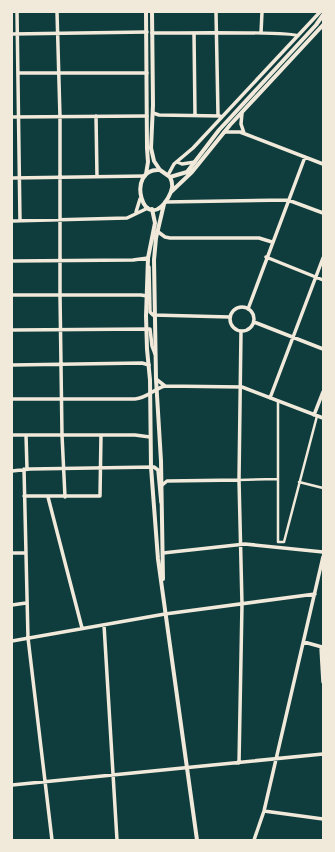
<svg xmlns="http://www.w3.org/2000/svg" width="335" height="852" viewBox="0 0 335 852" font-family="Raleway,sans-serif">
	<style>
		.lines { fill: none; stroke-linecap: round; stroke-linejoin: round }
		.pedestrian { stroke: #f1e9da; stroke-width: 2.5 }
		.minor { stroke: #f1e9da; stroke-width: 3.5 }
		.tertiary { stroke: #f1e9da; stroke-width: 4 }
	</style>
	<rect width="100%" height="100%" fill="#0f3d3e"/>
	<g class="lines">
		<path class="pedestrian" d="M 278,401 L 278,542 L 284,542 L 317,416
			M 239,480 L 278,479
			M 299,482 L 323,488"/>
		<path class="minor" d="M 17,12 L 20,221
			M 57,12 L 60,117 L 60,295 L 62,435 L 65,497
			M 216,12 L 218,115
			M 152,33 C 170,33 292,31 298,36
			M 194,33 L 195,115
			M 261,33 L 262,12
			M 12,34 L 147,32
			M 19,73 L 147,73
			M 153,113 L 159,115 L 220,116
			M 242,113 L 241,124 L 244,133
			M 96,116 L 97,177
			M 12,117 L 147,116
			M 224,132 L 240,132 L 323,164
			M 177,162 L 182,164 L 195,162
			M 168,175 L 174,164 L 193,148 L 320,12
			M 12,178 L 145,176
			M 165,202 L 288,200 L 323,213
			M 136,212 L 140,199
			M 12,221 L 127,218 L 148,208
			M 157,231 L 165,237 L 170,238 L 259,238 L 272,242
			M 266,257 L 323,280
			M 12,261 L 133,260 L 148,258 L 148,261
			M 149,267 L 150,312 L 153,315 L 230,317
			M 12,295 L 141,295 L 147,296
			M230 319a12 12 0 1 1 24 0a12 12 0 1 1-24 0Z
			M 248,309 L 305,157
			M 254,322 L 323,349
			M 12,330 L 150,329 L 152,346 L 155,354
			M 12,365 L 142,363 L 149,365
			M 156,379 L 165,386
			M 270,398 L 323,258
			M 12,399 L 135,399 C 148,398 153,389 165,386 L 242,387 L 323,418
			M 314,415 L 323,392
			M 12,435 L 135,435 L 150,437
			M 26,435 L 27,469
			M 24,469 L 28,638 L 52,840
			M 12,471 L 30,469 L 154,467 L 158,470 L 161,502
			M 161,486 L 167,481 L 239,480
			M 24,496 L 100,496 L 101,435
			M 48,497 L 82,628
			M 12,553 L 25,553
			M 163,553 L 245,544 L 323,552
			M 12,605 L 26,603
			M 104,625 L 117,840
			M 12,641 L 165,614 L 315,594
			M 304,642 L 322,647
			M 321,647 L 323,682
			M 239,763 L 242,604 L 239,480 L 241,331
			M 12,785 L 323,754
			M 264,811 L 323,819
			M 254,840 L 264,811 L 323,557"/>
		<path class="tertiary" d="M 152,12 L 153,105 L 151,148 L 154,161 L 160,170
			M 160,170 L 170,177 C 174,185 172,191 168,198 C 144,238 124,167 160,170 Z
			M 146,174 L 148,162 L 147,148 L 146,12
			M 170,177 L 187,172 L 219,130 L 316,25 L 323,15
			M 171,192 L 192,172 L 230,125 L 323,25
			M 152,209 L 155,223 L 148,258 L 146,316 L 147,349 L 150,380 L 151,467 L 158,559 L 197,840
			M 163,579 L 161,461 L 156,379 L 154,260 L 156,238 L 164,204"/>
	</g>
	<rect width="335" height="852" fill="none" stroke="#f1e9da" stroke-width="26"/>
</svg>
